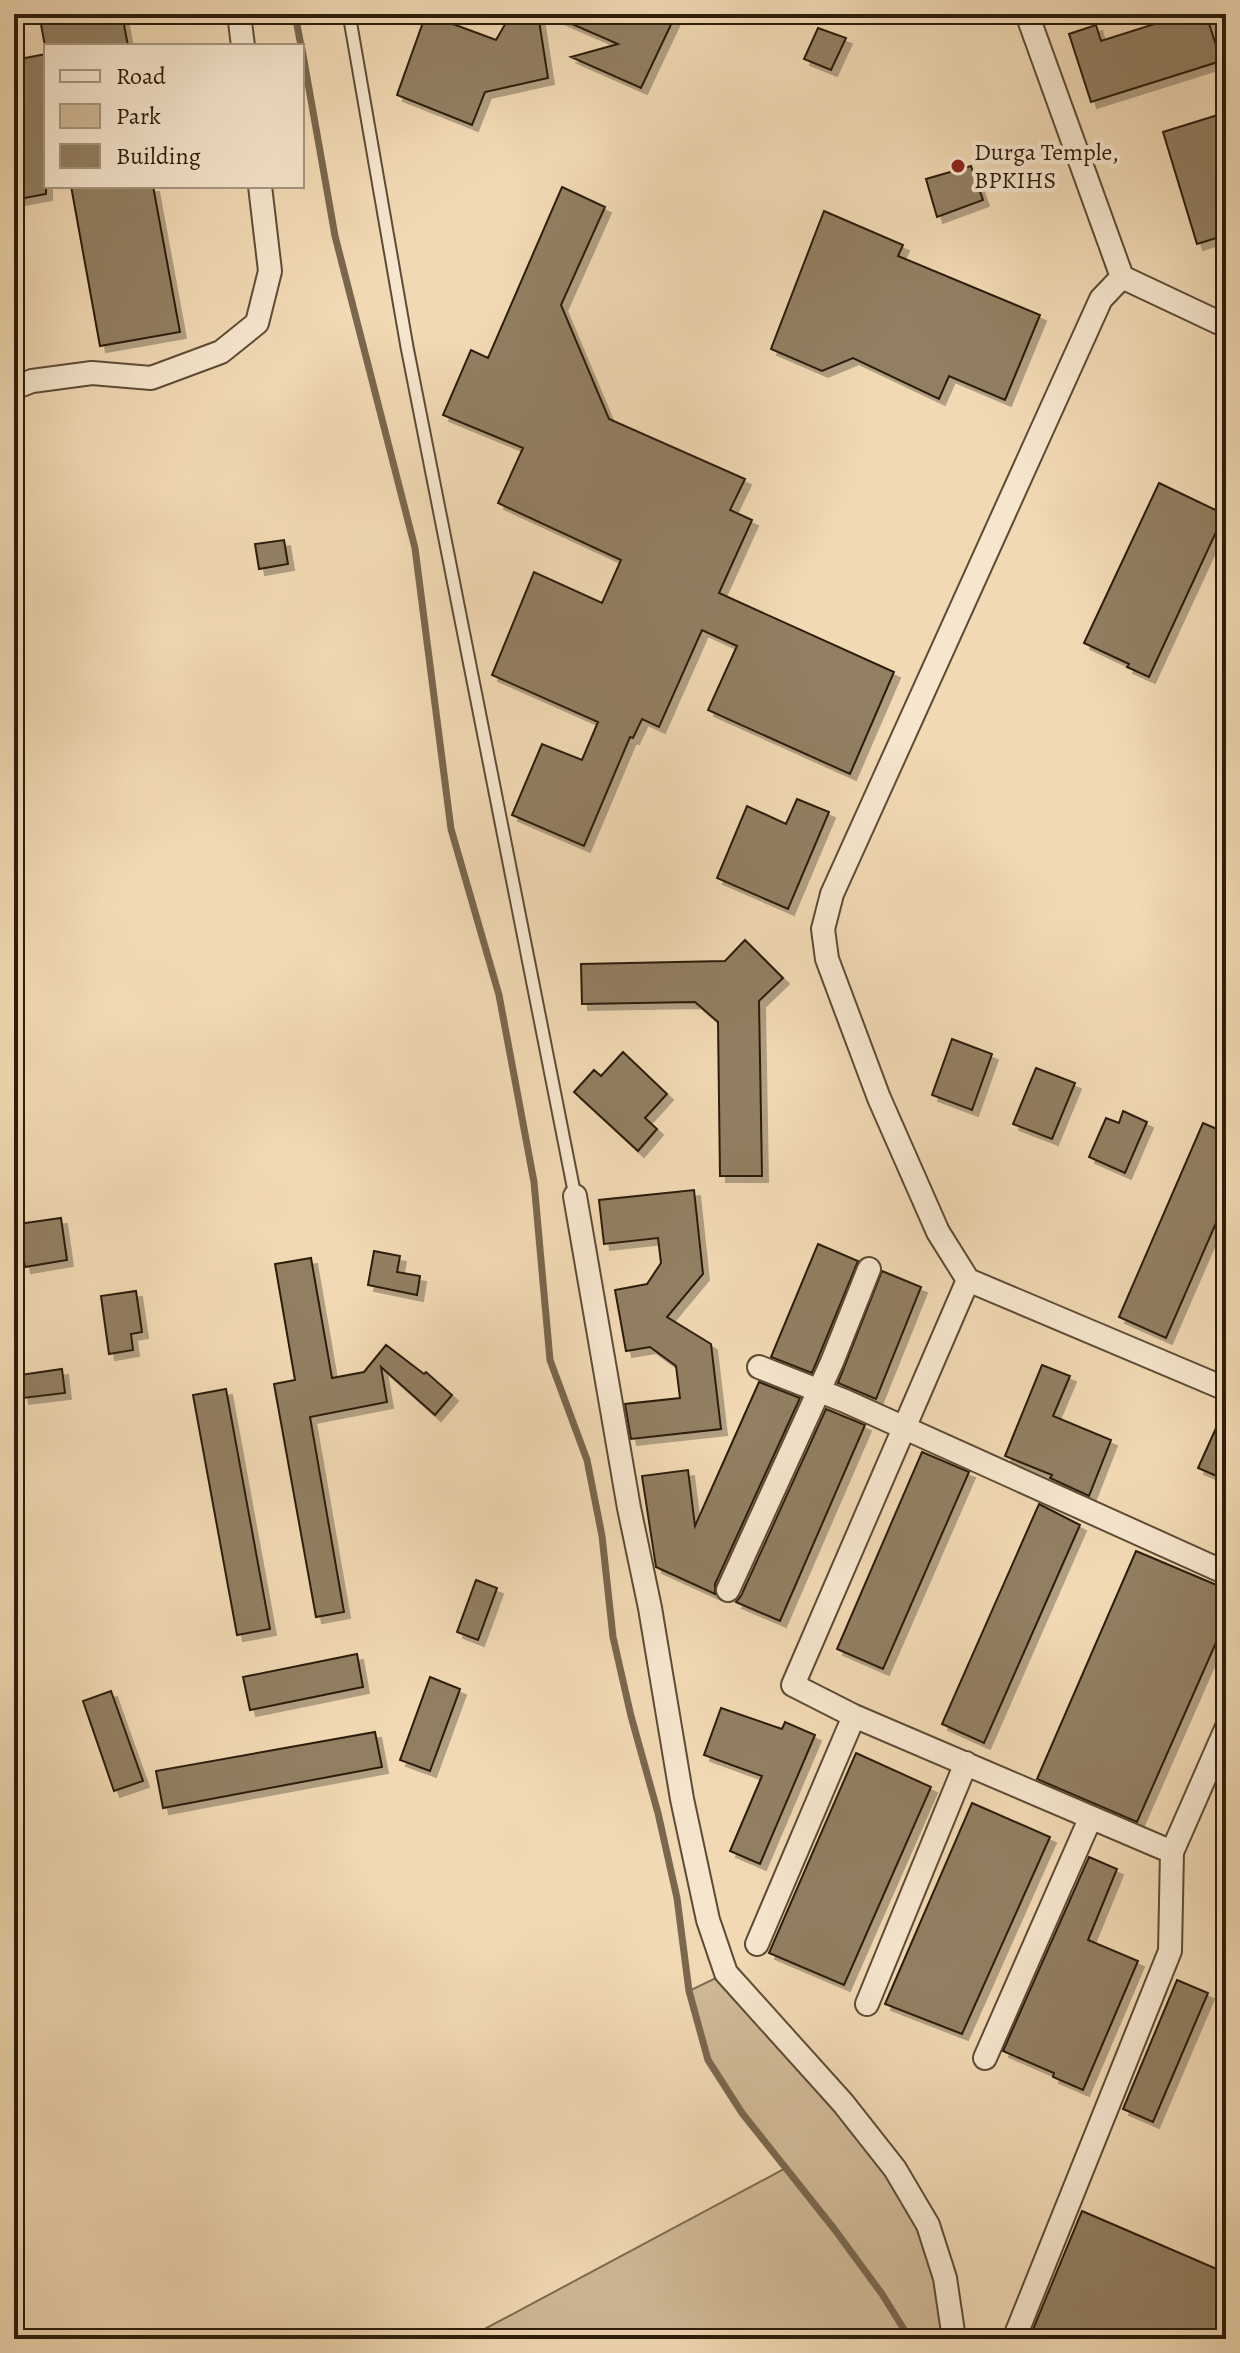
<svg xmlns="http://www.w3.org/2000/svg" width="1240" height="2353" viewBox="0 0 1240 2353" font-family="Alegreya,serif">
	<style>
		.green { fill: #d0b996; stroke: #7e6b50; stroke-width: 2 }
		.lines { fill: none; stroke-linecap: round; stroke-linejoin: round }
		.stream { stroke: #7a674e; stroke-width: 7 }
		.building { fill: #927f62; stroke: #2c1d0b; stroke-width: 2; filter: url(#shadow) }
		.service-casing { stroke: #5d4c35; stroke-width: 15 }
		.minor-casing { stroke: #5d4c35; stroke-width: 26 }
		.service { stroke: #f6e6ce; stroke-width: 11 }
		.minor { stroke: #f6e6ce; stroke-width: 22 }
		.poi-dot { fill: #8f2418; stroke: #f6e6ce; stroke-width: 3 }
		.labels { text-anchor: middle; stroke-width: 8; stroke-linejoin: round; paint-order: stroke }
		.poi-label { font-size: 24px; fill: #2c1d0b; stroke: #f6e6ce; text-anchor: start }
	</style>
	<defs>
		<filter id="shadow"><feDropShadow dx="6" dy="6" stdDeviation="0" flood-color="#0004"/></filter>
	</defs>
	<rect width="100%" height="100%" fill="#f1d9b3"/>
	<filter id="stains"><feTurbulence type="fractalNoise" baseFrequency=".0025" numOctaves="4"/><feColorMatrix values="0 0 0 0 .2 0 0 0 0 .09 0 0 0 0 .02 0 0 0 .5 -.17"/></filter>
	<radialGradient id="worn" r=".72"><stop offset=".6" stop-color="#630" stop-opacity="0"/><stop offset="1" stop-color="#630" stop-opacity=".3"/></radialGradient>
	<path class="green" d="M 726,1973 L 928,2225 L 954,2339 L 466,2339 L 784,2169 L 742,2113 L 708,2060 L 689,1991 Z"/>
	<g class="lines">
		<path class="stream" d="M 295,14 L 301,46
			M 302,49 L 335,236 L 415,548 L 451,829 L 499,995 L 534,1182 L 550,1360 L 587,1460 L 602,1536 L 613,1637 L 631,1716 L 658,1813 L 677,1898 L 689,1991 L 708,2060 L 742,2113 L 835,2230 L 882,2294 L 910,2339"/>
	</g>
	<path class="building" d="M 39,14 L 122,14 L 128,46 L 45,46 Z
		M 426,14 L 496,40 L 511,14 L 538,14 L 548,78 L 485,92 L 472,125 L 397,95 Z
		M 549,14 L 676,14 L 641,88 L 571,57 L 618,44 Z
		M 1186,14 L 1206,14 L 1221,61 L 1091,102 L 1069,34 L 1096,25 L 1101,41 Z
		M 818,28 L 846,38 L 831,70 L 804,59 Z
		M 46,54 L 46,194 L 14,200 L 14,60 Z
		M 1221,114 L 1226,130 L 1226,152 L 1218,155 L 1226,181 L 1226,235 L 1197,244 L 1163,132 Z
		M 971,166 L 983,200 L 937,217 L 926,179 Z
		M 71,186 L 153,186 L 180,332 L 100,346 Z
		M 562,187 L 605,207 L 561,305 L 609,419 L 745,479 L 730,510 L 752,520 L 719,593 L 894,672 L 850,774 L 708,710 L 737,646 L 702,630 L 659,727 L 642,719 L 633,738 L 630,737 L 584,846 L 512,815 L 542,744 L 582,760 L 598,722 L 492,675 L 534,572 L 602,603 L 621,560 L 498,503 L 523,448 L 443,415 L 471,350 L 488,358 Z
		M 824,211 L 903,245 L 898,256 L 1040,315 L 1005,400 L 949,376 L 939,399 L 853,358 L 822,371 L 771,349 Z
		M 1159,483 L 1226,515 L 1226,537 L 1216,532 L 1149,677 L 1127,667 L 1129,664 L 1084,643 Z
		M 284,540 L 288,564 L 259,569 L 255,544 Z
		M 797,799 L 829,812 L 788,909 L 717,878 L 747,806 L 786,824 Z
		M 745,940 L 783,978 L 759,1001 L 762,1176 L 720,1176 L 718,1022 L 695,1002 L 582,1004 L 581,964 L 725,961 Z
		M 952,1039 L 992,1054 L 972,1110 L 932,1095 Z
		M 623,1052 L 667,1094 L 645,1118 L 657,1129 L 638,1151 L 574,1092 L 594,1070 L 601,1076 Z
		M 1036,1068 L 1075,1083 L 1052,1139 L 1013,1124 Z
		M 1123,1111 L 1147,1122 L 1125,1173 L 1089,1157 L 1106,1118 L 1119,1123 Z
		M 1203,1123 L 1226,1133 L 1226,1200 L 1166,1338 L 1119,1317 Z
		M 694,1190 L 703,1274 L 667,1317 L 711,1344 L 721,1429 L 631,1439 L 625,1404 L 680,1398 L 676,1366 L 650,1347 L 626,1351 L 615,1290 L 647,1284 L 661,1263 L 658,1238 L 604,1244 L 599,1200 Z
		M 61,1218 L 67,1260 L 25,1267 L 18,1224 Z
		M 818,1244 L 858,1261 L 812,1373 L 771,1357 Z
		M 374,1251 L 400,1256 L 397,1272 L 420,1276 L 417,1295 L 368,1285 Z
		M 311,1258 L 332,1378 L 364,1372 L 386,1345 L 424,1374 L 426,1372 L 452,1395 L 435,1415 L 381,1367 L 387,1402 L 310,1417 L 344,1612 L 316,1617 L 274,1384 L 295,1380 L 275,1264 Z
		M 882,1271 L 921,1287 L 876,1399 L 838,1383 Z
		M 136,1291 L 142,1332 L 131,1334 L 133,1350 L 109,1354 L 101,1296 Z
		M 1042,1365 L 1070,1376 L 1053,1416 L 1111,1440 L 1089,1496 L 1050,1478 L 1052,1475 L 1005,1456 Z
		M 62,1369 L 65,1393 L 23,1398 L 20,1375 Z
		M 759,1382 L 800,1398 L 715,1584 L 715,1594 L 656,1567 L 642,1476 L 688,1470 L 695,1526 Z
		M 226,1389 L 270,1629 L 237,1635 L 193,1395 Z
		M 1226,1406 L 1226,1480 L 1198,1468 Z
		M 826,1409 L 865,1425 L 780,1621 L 736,1602 L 741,1596 Z
		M 922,1452 L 969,1472 L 883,1669 L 837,1649 Z
		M 1039,1504 L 1080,1525 L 984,1743 L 942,1724 Z
		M 1136,1551 L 1226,1589 L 1226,1620 L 1137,1822 L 1037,1779 Z
		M 476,1580 L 497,1588 L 478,1640 L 457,1632 Z
		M 357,1654 L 363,1687 L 250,1710 L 243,1677 Z
		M 430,1677 L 460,1689 L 430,1771 L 400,1760 Z
		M 111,1691 L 143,1781 L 114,1791 L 83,1701 Z
		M 721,1708 L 782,1729 L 785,1722 L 815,1735 L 760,1864 L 730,1851 L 762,1776 L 704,1755 Z
		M 375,1732 L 382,1767 L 163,1808 L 156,1771 Z
		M 856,1753 L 931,1787 L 844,1985 L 769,1953 Z
		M 972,1803 L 1050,1837 L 962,2034 L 885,2004 Z
		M 1089,1857 L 1117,1869 L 1088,1940 L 1138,1961 L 1083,2090 L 1053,2077 L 1054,2073 L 1003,2051 Z
		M 1177,1980 L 1208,1993 L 1153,2122 L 1123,2109 Z
		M 1082,2211 L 1226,2273 L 1226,2339 L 1029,2339 Z"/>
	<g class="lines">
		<defs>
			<path id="service" d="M 349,14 L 407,347 L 575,1196"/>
			<path id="minor" d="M 239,14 L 243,46
				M 1027,14 L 1122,277 L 1226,326
				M 1122,277 L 1101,299 L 832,894 L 823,929 L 827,959 L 879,1098 L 938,1232 L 968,1280 L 1226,1389
				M 14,388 L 32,381 L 92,373 L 151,378 L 221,352 L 257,323 L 270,271 L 260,186
				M 575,1196 L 629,1508 L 650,1608 L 682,1799 L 708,1920 L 726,1973 L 843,2103 L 895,2169 L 928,2225 L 945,2278 L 954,2339
				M 968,1280 L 793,1685 L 854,1716 L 1172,1852
				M 759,1367 L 845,1401 L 1226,1573
				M 728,1590 L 832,1362 L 869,1269
				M 757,1944 L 854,1716
				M 867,2004 L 966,1763
				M 985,2058 L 1090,1819
				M 1014,2339 L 1170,1951 L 1172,1852 L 1226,1729"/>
		</defs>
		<use href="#service" class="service-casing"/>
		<use href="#minor" class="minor-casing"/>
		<use href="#service" class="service"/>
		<use href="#minor" class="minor"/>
	</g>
	<circle class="poi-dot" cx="958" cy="166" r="8"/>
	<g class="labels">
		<g class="poi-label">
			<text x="974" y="160">Durga Temple,<tspan x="974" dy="28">BPKIHS</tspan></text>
		</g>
	</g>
	<rect width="1240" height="2353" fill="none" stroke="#f1d9b3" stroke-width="48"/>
	<rect x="16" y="16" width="1208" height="2321" fill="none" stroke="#2c1d0b" stroke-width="4"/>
	<rect x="24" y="24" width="1192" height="2305" fill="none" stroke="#2c1d0b" stroke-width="2"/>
	<rect x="44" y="44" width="260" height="144" fill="#f6e6ce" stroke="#a59680" stroke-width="2"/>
	<rect x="60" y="70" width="40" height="12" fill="#f6e6ce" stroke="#a59680" stroke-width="2"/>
	<text x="116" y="84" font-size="24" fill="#2c1d0b">Road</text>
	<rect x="60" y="104" width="40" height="24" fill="#d0b996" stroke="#a59680" stroke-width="2"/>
	<text x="116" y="124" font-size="24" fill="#2c1d0b">Park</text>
	<rect x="60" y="144" width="40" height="24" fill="#927f62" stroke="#a59680" stroke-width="2"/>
	<text x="116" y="164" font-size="24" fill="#2c1d0b">Building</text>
	<rect width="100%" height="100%" filter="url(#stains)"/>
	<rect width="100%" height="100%" fill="url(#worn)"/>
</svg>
